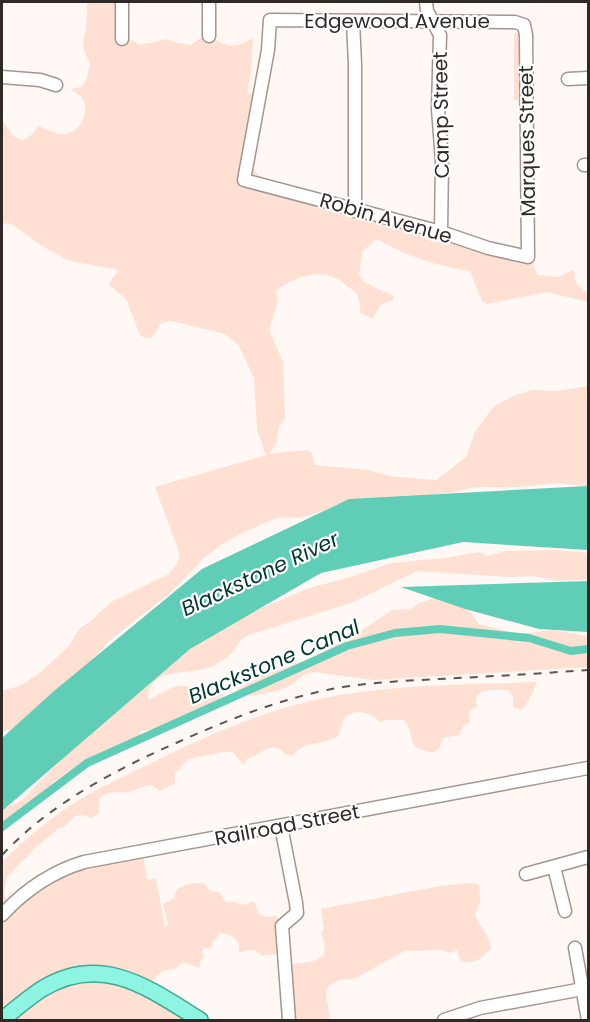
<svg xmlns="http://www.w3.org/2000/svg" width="590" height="1022" viewBox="0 0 590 1022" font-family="Poppins,sans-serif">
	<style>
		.green { fill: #ffe0d2 }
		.water { fill: #60cdb7 }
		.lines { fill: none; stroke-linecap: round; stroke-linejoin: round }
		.canal { stroke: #60cdb7; stroke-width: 8 }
		.minor-casing { stroke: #a4958e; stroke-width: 15 }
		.major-casing { stroke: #3ea995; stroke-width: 18 }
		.minor { stroke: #fff; stroke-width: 12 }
		.major { stroke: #8ff5e3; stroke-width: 15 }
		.rail { stroke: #5c5552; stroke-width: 2; stroke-dasharray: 8 8; stroke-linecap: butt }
		.labels { text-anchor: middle; stroke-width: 4.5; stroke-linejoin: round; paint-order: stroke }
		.street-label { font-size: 20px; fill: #302a27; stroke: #fff }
		.water-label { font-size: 21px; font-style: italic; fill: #01372e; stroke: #fff }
	</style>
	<rect width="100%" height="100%" fill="#fff8f5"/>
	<path class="green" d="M 87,2 L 122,2 L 120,34 L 140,45 L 167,39 L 177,43 L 191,45 L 206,34 C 227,46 231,51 253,38 L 251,72 L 247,93 L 257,95 L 248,162 L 268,187 L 357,217 L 361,214 L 487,250 L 526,250 L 538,275 L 559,277 L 572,270 L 575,273 C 573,284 580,287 588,293 L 588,302 L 547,292 L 487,304 L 482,301 L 470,271 C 436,266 406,256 377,239 L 362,251 L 359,275 L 365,283 L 394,296 L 393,300 C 380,303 378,308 373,319 L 361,313 C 360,308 360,299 357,295 C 355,291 350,288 346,285 C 326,266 296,275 276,291 L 278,301 L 269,330 L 283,362 L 285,418 L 279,426 L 276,444 L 269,454 L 305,450 L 311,452 L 315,465 L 368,470 L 389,476 L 436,480 L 466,457 L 475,432 L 493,407 L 513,396 L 532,390 L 557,391 L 588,386 L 588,487 L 560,483 L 516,487 L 475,487 L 449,493 L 337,504 L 325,510 L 300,518 L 282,517 L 271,520 L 240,534 L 221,545 L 204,558 L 169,594 L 111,639 L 79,674 L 22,726 L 2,732 L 2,693 L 4,690 L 20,686 L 41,672 L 68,647 L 81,627 L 90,622 L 111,602 L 169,574 L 178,562 L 179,552 L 155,487 L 266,455 L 257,430 L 254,378 L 239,346 L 225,334 L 171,321 L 162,322 L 152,337 L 145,338 L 140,335 L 126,299 L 109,285 L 112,278 L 118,272 L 115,269 L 69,261 L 39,244 L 10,223 L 2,224 L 2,121 C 7,125 7,129 11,133 C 22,146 31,137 38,126 C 45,128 53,133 60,134 C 77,136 89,117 84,102 C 82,96 75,92 71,89 L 82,87 L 87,78 L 90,62 C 80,49 84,41 86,26 C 87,18 87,9 87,2 Z
		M 514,33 L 535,34 L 527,44 L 527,103 L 514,99 Z
		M 558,550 L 588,553 L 588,579 L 557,581 L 534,576 L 511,577 L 417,571 L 353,602 L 246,636 C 238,641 235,651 228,657 C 224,660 217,664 212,666 C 190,677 149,664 148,700 C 173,688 180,677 205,696 L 224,694 L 211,709 L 160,729 L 141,731 L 139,741 L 128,741 L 83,761 L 55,781 L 36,798 L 2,823 L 2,808 L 17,803 L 23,799 L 77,743 L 131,683 L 235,616 L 264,607 L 309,588 L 354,576 L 391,563 L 445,558 L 480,552 L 487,556 L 506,551 Z
		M 441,596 L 452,597 L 472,614 L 479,624 L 506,631 L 518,634 L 554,630 L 588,636 L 588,667 L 374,680 L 314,672 L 303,675 L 291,685 L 277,691 L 250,696 L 236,690 L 262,676 L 309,659 L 358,633 L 392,610 L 410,609 L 419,603 Z
		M 537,682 L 529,700 L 522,710 L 513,707 L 513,697 L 508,690 C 494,690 471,687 477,707 L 469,711 L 470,722 L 463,726 L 460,735 L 443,738 L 439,749 L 432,753 L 415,747 C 410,737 411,728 404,720 L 384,720 L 380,723 C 374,712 353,708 345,718 C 342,723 340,731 337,737 C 323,745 302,741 294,755 L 285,755 C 275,739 260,754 247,759 L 244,765 L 233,752 L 222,752 L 188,759 L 175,774 L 175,783 L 160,791 L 151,785 C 142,786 136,791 128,792 C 116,793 109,790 99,798 L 99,813 L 91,818 L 83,815 L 75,816 L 64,827 L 58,829 L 36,847 L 7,877 L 4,895 L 11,907 L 14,907 C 22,900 30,892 39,886 C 70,866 106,861 141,855 L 143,856 L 147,880 L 156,878 L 165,927 L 168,924 L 163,904 L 174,898 L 177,889 L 188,884 L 204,883 L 210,891 L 219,892 L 226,902 L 235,902 L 243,905 L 254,901 L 259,914 L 267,917 L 275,916 L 287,926 L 283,937 L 284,953 L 262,956 C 254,948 250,949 239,953 C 241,940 233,935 221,933 L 214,940 L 210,949 L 205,947 L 202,951 L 204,956 L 199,964 L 200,967 L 199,968 L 184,962 L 173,970 C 159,968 154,980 146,990 L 115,980 L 84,980 L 85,982 C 123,977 154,1001 185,1020 L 2,1020 L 2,862 C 24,840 50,818 76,802 C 96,789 119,779 141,768 C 193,742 249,716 306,702 C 381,684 460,685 537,682 Z
		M 469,883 L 479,884 L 480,904 L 475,915 C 480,928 489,934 491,948 C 480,960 478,962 461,962 L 457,950 L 451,953 L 441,950 L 404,951 L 356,978 L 340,980 L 328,986 L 326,994 L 330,1020 L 289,1020 L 286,965 L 314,961 L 324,954 L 325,946 L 321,933 L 324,929 L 321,909 L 440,886 Z"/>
	<path class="water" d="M 588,486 L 588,550 L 463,542 L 321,573 L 190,649 L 2,811 L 2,738 L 54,691 L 202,569 L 349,499 Z
		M 588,581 L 588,632 L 539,629 L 465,609 L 401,587 Z"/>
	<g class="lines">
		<path class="canal" d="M 2,827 L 87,763 L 347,646 L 395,633 L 440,629 L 529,638 L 571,651 L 588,649"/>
		<defs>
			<path id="minor" d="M 426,2 L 427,11 L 440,35 L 438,109 L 442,161 L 441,232
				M 270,20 L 515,22 L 524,25 L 526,35 L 528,257 L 488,248 L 441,232 L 244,180 L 268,50 Z
				M 353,22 L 355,64 L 355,211
				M 209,36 L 209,2
				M 122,39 L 122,2
				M 2,77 L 40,80 L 56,85
				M 568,79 L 588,78
				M 584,165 L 588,165
				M 281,826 L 296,903 L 297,913 L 282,926 L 289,1020
				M 554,867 L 565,911
				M 526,874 L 588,857
				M 2,915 C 24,891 51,872 84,862 L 588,768
				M 575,948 L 588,1020
				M 444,1020 L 480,1008 L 588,988"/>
			<path id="major" d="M 2,1020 C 15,1009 28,998 42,989 C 102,952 150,989 200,1020"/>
		</defs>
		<use href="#minor" class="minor-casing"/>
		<use href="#major" class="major-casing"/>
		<use href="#minor" class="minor"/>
		<use href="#major" class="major"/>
		<path class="rail" d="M 2,855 C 50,804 113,771 176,743 C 234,717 294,693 357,685 C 390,681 424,680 457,678 C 501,676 545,673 588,670"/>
	</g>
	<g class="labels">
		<g class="street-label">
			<text x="397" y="28">Edgewood Avenue</text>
			<text transform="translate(441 115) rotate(-91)" y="7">Camp Street</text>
			<text transform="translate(527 141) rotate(-91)" y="7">Marques Street</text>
			<text transform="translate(386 218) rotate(16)" y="7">Robin Avenue</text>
			<text transform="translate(287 825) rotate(-11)" y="7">Railroad Street</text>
		</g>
		<g class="water-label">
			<text transform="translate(260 574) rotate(-25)" y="7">Blackstone River</text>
			<text transform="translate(274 662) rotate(-23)" y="7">Blackstone Canal</text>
		</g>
	</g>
	<rect width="590" height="1022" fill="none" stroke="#302a27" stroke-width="6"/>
</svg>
